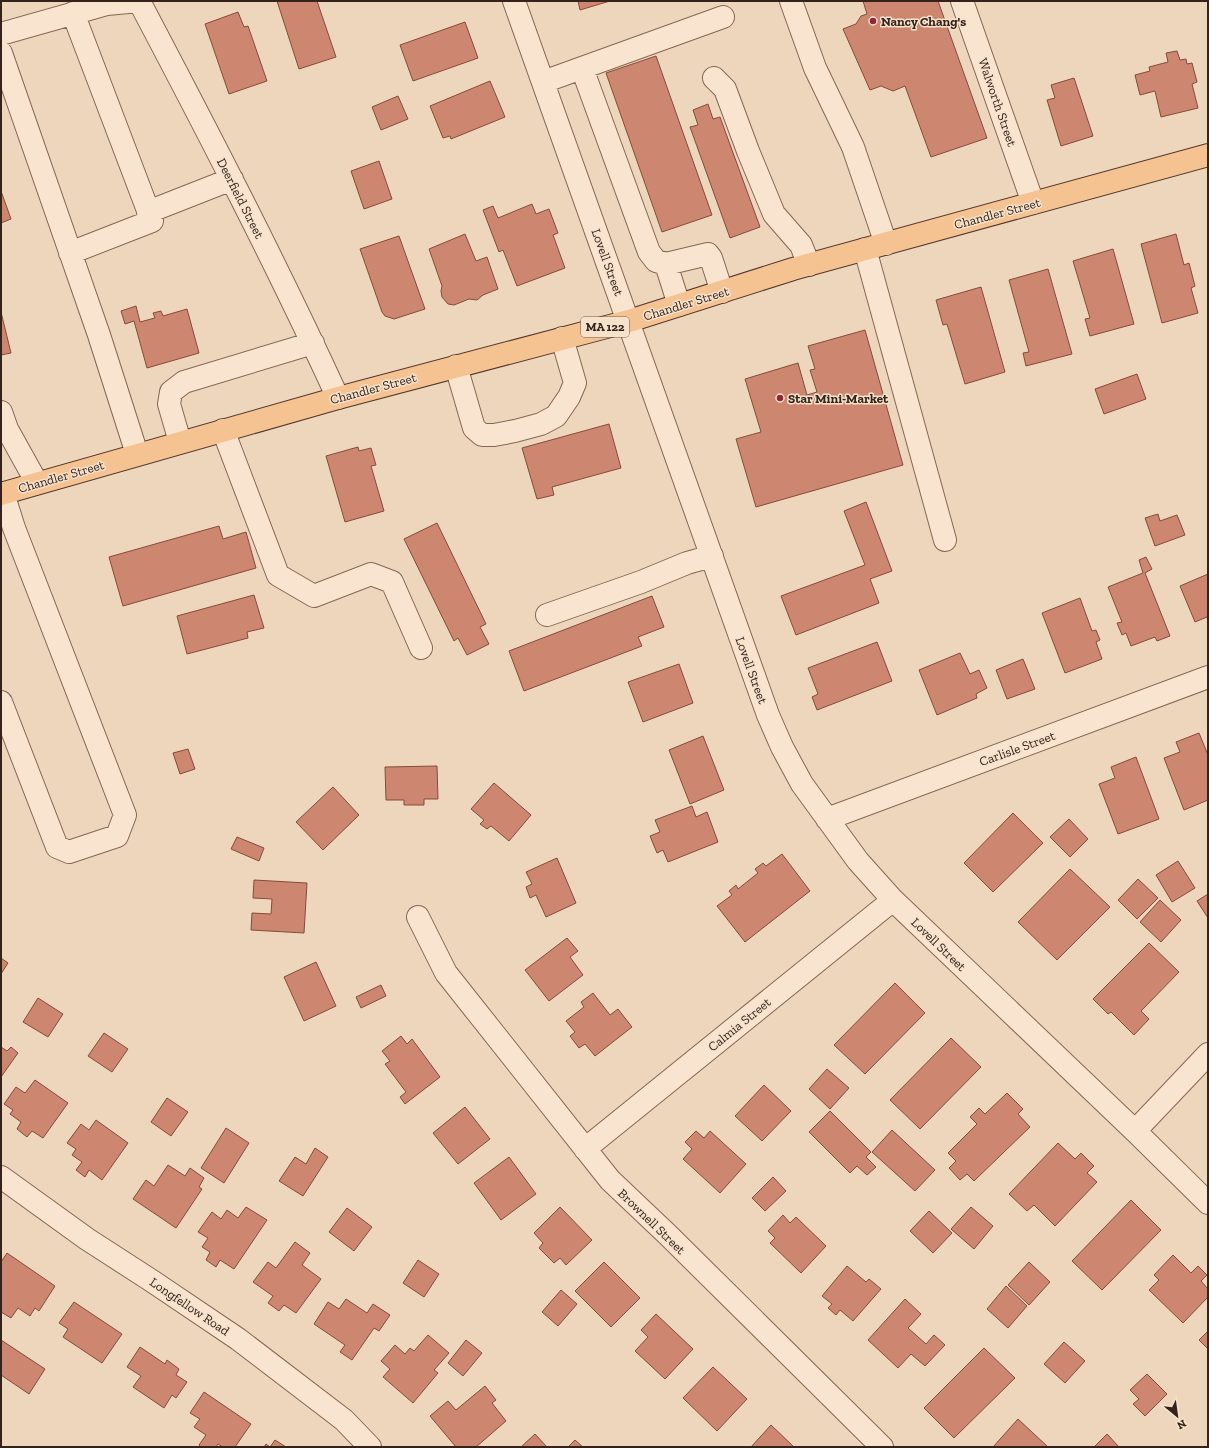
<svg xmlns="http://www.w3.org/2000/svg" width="1209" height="1448" viewBox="0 0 1209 1448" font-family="'Zilla Slab',serif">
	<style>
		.building { fill: #cd8670; stroke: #854b3b }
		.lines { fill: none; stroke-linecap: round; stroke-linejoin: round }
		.minor-casing { stroke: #866655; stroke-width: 24 }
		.major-casing { stroke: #53362a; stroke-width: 24 }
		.minor { stroke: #f9e5cf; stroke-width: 22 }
		.major { stroke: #f4c391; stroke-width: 22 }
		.poi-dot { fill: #962439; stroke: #f6e2cb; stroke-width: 1.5 }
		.labels { text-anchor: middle; stroke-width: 3; stroke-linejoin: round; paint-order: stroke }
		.shield { fill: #f6e2cb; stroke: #6e5c50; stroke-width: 1 }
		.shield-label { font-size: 12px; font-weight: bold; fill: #34221b }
		.poi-label { font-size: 13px; font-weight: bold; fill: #34221b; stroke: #f6e2cb; text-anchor: start }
		.street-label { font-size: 13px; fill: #34221b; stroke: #f6e2cb }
	</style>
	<rect width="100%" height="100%" fill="#eed6bc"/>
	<path class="building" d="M 277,1 L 317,1 L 336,57 L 299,69 Z
		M 578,1 L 610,1 L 580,10 Z
		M 863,1 L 938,1 L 987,138 L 931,157 L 905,86 L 893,91 L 881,86 L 870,90 L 843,29 L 856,24 L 861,16 L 867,14 Z
		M 238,12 L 244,27 L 248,26 L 267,81 L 229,94 L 205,24 Z
		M 465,22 L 478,58 L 413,81 L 400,45 Z
		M 1177,51 L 1180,60 L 1186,59 L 1187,64 L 1192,63 L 1197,82 L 1192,84 L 1198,108 L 1161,117 L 1155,91 L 1140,95 L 1135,75 L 1150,71 L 1149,67 L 1168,62 L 1166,53 Z
		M 656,56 L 712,215 L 662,232 L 606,73 Z
		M 1074,78 L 1093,136 L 1061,146 L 1047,100 L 1055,98 L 1051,85 Z
		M 490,81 L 505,117 L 451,139 L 450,136 L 443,138 L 430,106 Z
		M 398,96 L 408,119 L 381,130 L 372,107 Z
		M 708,104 L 713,119 L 720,117 L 760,227 L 730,238 L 690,127 L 698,125 L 693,110 Z
		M 379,161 L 392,199 L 364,209 L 351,171 Z
		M 1,191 L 11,219 L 1,223 Z
		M 532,204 L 536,214 L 549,209 L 558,233 L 553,235 L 565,268 L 517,286 L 503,250 L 499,252 L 483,210 L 493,206 L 498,218 Z
		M 465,234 L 476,261 L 487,257 L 498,289 L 483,295 L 477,300 L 469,299 L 454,305 L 448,304 L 442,297 L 441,291 L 442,286 L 429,249 Z
		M 1176,234 L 1184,265 L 1189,263 L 1195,286 L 1191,288 L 1198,313 L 1162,323 L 1141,244 Z
		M 399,236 L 425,309 L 394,319 L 385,316 L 382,312 L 360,249 Z
		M 1113,249 L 1134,324 L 1090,336 L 1085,319 L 1090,318 L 1073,261 Z
		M 1048,269 L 1072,354 L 1026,366 L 1023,353 L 1029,352 L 1009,280 Z
		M 981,287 L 1005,372 L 965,384 L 947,324 L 943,325 L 936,300 Z
		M 136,306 L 140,322 L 155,318 L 153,313 L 161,311 L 163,316 L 187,309 L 199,353 L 147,368 L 134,321 L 125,324 L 121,311 Z
		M 1,312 L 11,353 L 1,355 Z
		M 865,330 L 903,465 L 756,507 L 736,439 L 761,432 L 745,379 L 798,363 L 807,395 L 817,392 L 810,370 L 815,369 L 808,346 Z
		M 1137,374 L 1146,399 L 1104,414 L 1095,389 Z
		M 609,424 L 621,468 L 552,487 L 554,495 L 537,499 L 522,448 Z
		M 358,447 L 359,451 L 371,448 L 376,465 L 371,466 L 384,511 L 345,522 L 326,456 Z
		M 866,502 L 892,571 L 870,579 L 879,603 L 796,635 L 781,596 L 865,565 L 844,511 Z
		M 1158,514 L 1160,521 L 1177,515 L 1185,535 L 1155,546 L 1145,518 Z
		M 437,523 L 486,624 L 480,627 L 489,644 L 467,655 L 458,638 L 454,641 L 404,539 Z
		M 219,526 L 223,539 L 246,532 L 256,568 L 123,606 L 109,557 Z
		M 1146,557 L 1152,569 L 1145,573 L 1170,636 L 1157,641 L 1155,637 L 1131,646 L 1126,633 L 1122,635 L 1117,623 L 1122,622 L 1108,587 L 1143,573 L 1139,560 Z
		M 1208,574 L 1208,621 L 1207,617 L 1195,622 L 1180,586 Z
		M 254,595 L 264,628 L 247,632 L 248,638 L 187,654 L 177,616 Z
		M 652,596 L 664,627 L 638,637 L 642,646 L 524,691 L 509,651 Z
		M 1080,598 L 1092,631 L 1096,630 L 1100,640 L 1096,642 L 1102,659 L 1065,673 L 1042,613 Z
		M 877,642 L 892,681 L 817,710 L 812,697 L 818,694 L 808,668 Z
		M 960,653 L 970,674 L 979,670 L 987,688 L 976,694 L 977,698 L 937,715 L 919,670 Z
		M 1023,659 L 1035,689 L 1007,699 L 996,670 Z
		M 679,664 L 693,703 L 643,722 L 628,682 Z
		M 1199,733 L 1208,755 L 1208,800 L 1184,810 L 1164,758 L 1180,752 L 1176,742 Z
		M 703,736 L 724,790 L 690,804 L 669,750 Z
		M 188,749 L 195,769 L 180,774 L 173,753 Z
		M 1136,757 L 1159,819 L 1118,834 L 1099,784 L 1115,778 L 1111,767 Z
		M 437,766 L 438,799 L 424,799 L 424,805 L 404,805 L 404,800 L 386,800 L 385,767 Z
		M 494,783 L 531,815 L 509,841 L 491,826 L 487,829 L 480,824 L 484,820 L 471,809 Z
		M 333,787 L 359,815 L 323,850 L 296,822 Z
		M 692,806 L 696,817 L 707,812 L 718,842 L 668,862 L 663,850 L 657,853 L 650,836 L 660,832 L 655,820 Z
		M 1013,813 L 1043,843 L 993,892 L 964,863 Z
		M 1069,819 L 1088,839 L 1070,857 L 1050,837 Z
		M 237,837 L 264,848 L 259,861 L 231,849 Z
		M 782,854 L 810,891 L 745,942 L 717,906 L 732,895 L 729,891 L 736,885 L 738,889 L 758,873 L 755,869 L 763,863 L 766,866 Z
		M 557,858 L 576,903 L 546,917 L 536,895 L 530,898 L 526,887 L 532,884 L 526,872 Z
		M 1178,861 L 1195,888 L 1172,902 L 1156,875 Z
		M 1070,869 L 1110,907 L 1057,960 L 1018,922 Z
		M 1138,879 L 1158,898 L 1137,919 L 1118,900 Z
		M 254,880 L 307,883 L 304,933 L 251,930 L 252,913 L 271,914 L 272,899 L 253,898 Z
		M 1208,894 L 1208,918 L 1197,901 Z
		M 1160,900 L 1181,920 L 1161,942 L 1140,922 Z
		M 567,938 L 578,951 L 570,957 L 583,975 L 549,1001 L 525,970 Z
		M 1149,943 L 1179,972 L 1141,1011 L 1149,1019 L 1134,1035 L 1111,1012 L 1108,1014 L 1093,999 Z
		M 1,958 L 8,963 L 1,974 Z
		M 316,962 L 336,1006 L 304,1021 L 284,977 Z
		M 895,983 L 925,1013 L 865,1074 L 834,1045 Z
		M 381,985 L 386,996 L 361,1008 L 356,997 Z
		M 593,993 L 610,1015 L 618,1009 L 632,1027 L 595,1056 L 585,1044 L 579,1048 L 570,1036 L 575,1032 L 566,1021 L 584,1007 L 581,1002 Z
		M 38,998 L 63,1014 L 48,1037 L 23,1022 Z
		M 104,1033 L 128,1049 L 112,1072 L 88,1056 Z
		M 401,1036 L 407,1044 L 412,1039 L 440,1077 L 405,1104 L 400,1097 L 406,1092 L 385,1064 L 390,1061 L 382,1051 Z
		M 951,1038 L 981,1067 L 920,1129 L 890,1100 Z
		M 1,1047 L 7,1051 L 11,1047 L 18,1053 L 1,1077 Z
		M 827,1069 L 849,1088 L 830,1109 L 809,1089 Z
		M 35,1080 L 68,1103 L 43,1138 L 32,1131 L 27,1137 L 17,1129 L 21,1122 L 10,1114 L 13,1110 L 4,1104 L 16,1087 L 25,1093 Z
		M 764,1085 L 791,1111 L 762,1141 L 735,1116 Z
		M 1007,1093 L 1023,1109 L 1018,1114 L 1030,1127 L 974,1181 L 967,1174 L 960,1180 L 949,1168 L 956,1161 L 948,1153 L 977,1124 L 970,1117 L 979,1108 L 985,1114 Z
		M 167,1098 L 188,1112 L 171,1136 L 151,1122 Z
		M 465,1107 L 490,1139 L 458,1164 L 433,1133 Z
		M 830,1111 L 871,1152 L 866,1157 L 876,1167 L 867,1175 L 857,1166 L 850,1173 L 809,1132 Z
		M 96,1120 L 128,1143 L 102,1180 L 89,1170 L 85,1177 L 76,1170 L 82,1162 L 72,1155 L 76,1149 L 67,1143 L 81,1124 L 89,1130 Z
		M 226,1128 L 249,1143 L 224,1183 L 201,1168 Z
		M 892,1130 L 935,1170 L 915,1191 L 872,1152 Z
		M 696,1131 L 704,1138 L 710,1131 L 746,1164 L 720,1193 L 683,1159 L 692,1149 L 685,1142 Z
		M 1058,1143 L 1075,1159 L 1081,1153 L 1094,1166 L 1087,1173 L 1097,1182 L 1055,1226 L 1034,1205 L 1027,1211 L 1009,1194 Z
		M 315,1148 L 328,1157 L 303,1196 L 279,1181 L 295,1157 L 306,1164 Z
		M 509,1157 L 536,1194 L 501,1220 L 474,1183 Z
		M 168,1165 L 185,1176 L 190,1168 L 204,1178 L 199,1187 L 202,1189 L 176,1228 L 133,1199 L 146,1180 L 154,1186 Z
		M 773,1177 L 786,1191 L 765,1211 L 752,1198 Z
		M 1131,1200 L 1161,1230 L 1102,1290 L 1072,1261 Z
		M 246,1207 L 267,1220 L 234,1269 L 220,1260 L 216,1267 L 206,1260 L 210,1252 L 202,1247 L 208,1238 L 198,1232 L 212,1212 L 221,1219 L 227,1210 L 238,1218 Z
		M 560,1207 L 592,1240 L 566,1265 L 560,1258 L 554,1263 L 539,1248 L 543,1243 L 534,1233 Z
		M 971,1207 L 993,1226 L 974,1249 L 951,1229 Z
		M 347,1208 L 372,1227 L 354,1251 L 329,1232 Z
		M 929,1211 L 952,1233 L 933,1253 L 910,1231 Z
		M 783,1215 L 790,1223 L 796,1217 L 826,1246 L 801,1273 L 770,1243 L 775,1238 L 768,1231 Z
		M 295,1242 L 310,1253 L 302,1265 L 321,1279 L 296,1313 L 284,1305 L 279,1311 L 268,1303 L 273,1296 L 253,1282 L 268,1262 L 276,1268 Z
		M 7,1253 L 55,1286 L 39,1311 L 35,1308 L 30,1316 L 18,1308 L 11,1318 L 1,1312 L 1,1262 Z
		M 1173,1255 L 1191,1273 L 1198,1266 L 1207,1275 L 1201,1281 L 1208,1289 L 1208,1297 L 1183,1323 L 1149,1290 L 1159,1280 L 1154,1275 Z
		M 418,1260 L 439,1274 L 424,1297 L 403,1283 Z
		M 604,1262 L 640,1298 L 611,1327 L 575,1291 Z
		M 1029,1262 L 1050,1282 L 1029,1305 L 1008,1285 Z
		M 847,1266 L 866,1282 L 869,1279 L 881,1289 L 853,1321 L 840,1310 L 836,1315 L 828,1308 L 832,1304 L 822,1296 Z
		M 1006,1286 L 1027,1306 L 1008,1328 L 987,1309 Z
		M 561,1290 L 577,1304 L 558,1326 L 542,1312 Z
		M 346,1299 L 367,1313 L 373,1304 L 390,1315 L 379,1331 L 374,1328 L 352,1360 L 340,1352 L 345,1345 L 314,1324 L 328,1302 L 339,1309 Z
		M 905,1299 L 921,1314 L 908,1328 L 926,1344 L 934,1335 L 945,1345 L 925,1366 L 911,1354 L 898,1368 L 868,1340 Z
		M 74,1302 L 122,1334 L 102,1363 L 63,1337 L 68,1329 L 59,1323 Z
		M 656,1314 L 693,1349 L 665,1379 L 635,1351 L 648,1337 L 641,1330 Z
		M 1208,1331 L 1208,1349 L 1199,1340 Z
		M 428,1335 L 449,1353 L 434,1370 L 438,1373 L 413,1403 L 383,1377 L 390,1369 L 381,1361 L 395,1345 L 405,1354 L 410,1348 L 414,1351 Z
		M 1,1340 L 45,1369 L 29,1394 L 1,1375 Z
		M 466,1340 L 482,1353 L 463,1376 L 448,1363 Z
		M 1064,1342 L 1085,1361 L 1065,1383 L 1044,1364 Z
		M 140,1347 L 165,1364 L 167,1360 L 179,1369 L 176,1375 L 187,1382 L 176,1398 L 172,1395 L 164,1408 L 133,1387 L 141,1376 L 127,1367 Z
		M 984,1348 L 1015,1378 L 954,1438 L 924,1408 Z
		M 713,1367 L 747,1399 L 717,1431 L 683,1398 Z
		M 1147,1374 L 1167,1394 L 1145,1416 L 1133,1404 L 1139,1399 L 1130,1390 Z
		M 485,1386 L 496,1400 L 492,1403 L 506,1421 L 476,1447 L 456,1447 L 430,1416 L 448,1401 L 456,1410 Z
		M 204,1392 L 251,1424 L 235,1447 L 223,1447 L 218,1444 L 216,1447 L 201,1447 L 199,1445 L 206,1435 L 194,1427 L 200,1419 L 190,1413 Z
		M 1018,1419 L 1048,1447 L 993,1447 Z
		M 771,1425 L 794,1447 L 751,1447 Z
		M 535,1434 L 547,1447 L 521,1447 Z
		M 1107,1434 L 1119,1447 L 1094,1447 Z
		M 275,1440 L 286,1447 L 264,1447 L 266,1444 L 270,1447 Z
		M 575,1440 L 583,1447 L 568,1447 Z"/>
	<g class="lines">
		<defs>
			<path id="minor" d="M 139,1 C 208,132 276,263 338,398
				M 514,1 L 768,715 L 782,747 L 802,784 L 858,861 L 893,900 L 1135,1131 L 1208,1203
				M 791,1 L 815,68 L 853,147 L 886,244
				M 962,1 L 1033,203
				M 1,34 L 107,4 L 139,1
				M 1,53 L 99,335 L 137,454
				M 582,68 L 649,252 L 656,261 L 666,264 L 708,254 L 711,258 L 722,292
				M 714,78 L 725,89 L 748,151 L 774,214 L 801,245 L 809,265
				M 543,82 L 723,17
				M 148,212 L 232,179
				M 865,249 L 945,540
				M 70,253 L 152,221 L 73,13
				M 666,264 L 679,305
				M 456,366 L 474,428 L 482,435 L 494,435 L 515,431 L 541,424 L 556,416 L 569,397 L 575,383 L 562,338
				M 1,412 L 7,429 L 37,483
				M 223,430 L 278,575 L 314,596 L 371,574 L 392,582 L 421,648
				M 180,442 L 169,404 L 171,392 L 184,382 L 313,343
				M 547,615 L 641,582 L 687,563 L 712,556
				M 1,702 L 57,847 L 69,852 L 117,836 L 125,815 L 14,528 L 3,493
				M 827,819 L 1208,677
				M 418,917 L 446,973 L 610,1180 L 668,1235 L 882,1447
				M 1135,1131 L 1208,1054
				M 585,1149 L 893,900
				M 1,1177 L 87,1239 L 152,1281 L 238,1339 L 344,1420 L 370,1447"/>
			<path id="major" d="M 1,494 L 338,398 L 629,321 L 793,269 L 1208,155"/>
		</defs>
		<use href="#minor" class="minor-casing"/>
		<use href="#major" class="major-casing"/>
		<use href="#minor" class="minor"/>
		<use href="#major" class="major"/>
	</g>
	<g class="poi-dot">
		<circle cx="873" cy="21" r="4"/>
		<circle cx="780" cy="398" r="4"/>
	</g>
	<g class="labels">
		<rect class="shield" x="581" y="317" width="48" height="20" rx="3"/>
		<g class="shield-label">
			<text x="605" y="331">MA 122</text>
		</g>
		<g class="poi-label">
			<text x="881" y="26">Nancy Chang's</text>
			<text x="788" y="403">Star Mini-Market</text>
		</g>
		<g class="street-label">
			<text transform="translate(998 102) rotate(71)" y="5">Walworth Street</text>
			<text transform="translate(241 198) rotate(63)" y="5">Deerfield Street</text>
			<text transform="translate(997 213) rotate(-15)" y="5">Chandler Street</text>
			<text transform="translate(608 262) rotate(70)" y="5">Lovell Street</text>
			<text transform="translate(686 303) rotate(-17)" y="5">Chandler Street</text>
			<text transform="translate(373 388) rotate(-15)" y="5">Chandler Street</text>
			<text transform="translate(61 476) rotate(-16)" y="5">Chandler Street</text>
			<text transform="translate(752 670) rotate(70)" y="5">Lovell Street</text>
			<text transform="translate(1017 748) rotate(-20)" y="5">Carlisle Street</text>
			<text transform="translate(939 944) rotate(44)" y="5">Lovell Street</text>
			<text transform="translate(739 1024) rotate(-39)" y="5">Calmia Street</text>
			<text transform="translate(652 1221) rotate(44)" y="5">Brownell Street</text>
			<text transform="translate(190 1306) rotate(34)" y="5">Longfellow Road</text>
		</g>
	</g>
	<rect width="1209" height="1448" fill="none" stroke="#34221b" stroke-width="4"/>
	<g transform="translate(1177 1416) rotate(151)" stroke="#f6e2cb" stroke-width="3" paint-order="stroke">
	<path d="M0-3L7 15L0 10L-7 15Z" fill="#34221b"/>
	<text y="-6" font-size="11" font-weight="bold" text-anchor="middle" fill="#34221b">N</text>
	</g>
</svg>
